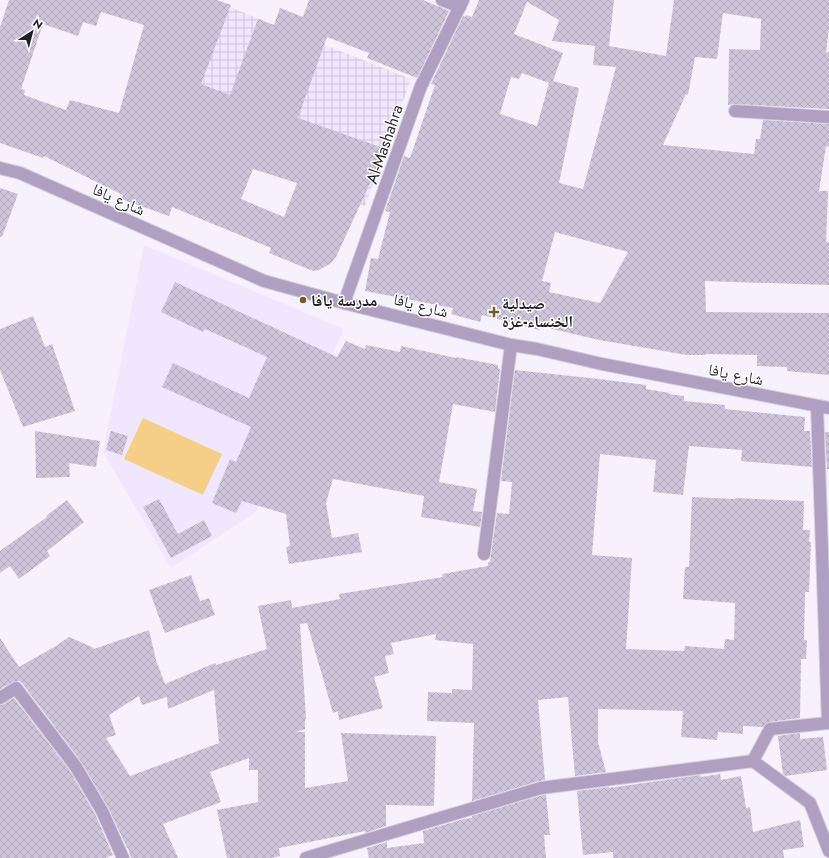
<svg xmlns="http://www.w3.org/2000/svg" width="829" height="858" viewBox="0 0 829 858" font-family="Jost,'Noto Naskh Arabic',sans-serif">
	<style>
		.built { fill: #f0e6fd }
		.industrial { fill: url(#industrial-grid) }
		.grass { fill: #f5ce87 }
		.building { fill: url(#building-cross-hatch); fill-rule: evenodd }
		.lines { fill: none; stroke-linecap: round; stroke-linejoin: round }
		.minor-casing { stroke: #d5cfdb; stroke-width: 14 }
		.minor { stroke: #af9fc1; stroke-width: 12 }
		.poi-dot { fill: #735b2c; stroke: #fff; stroke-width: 1.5 }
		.labels { text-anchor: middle; stroke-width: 3; stroke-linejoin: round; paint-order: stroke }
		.street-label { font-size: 16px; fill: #211e25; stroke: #fff }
		.poi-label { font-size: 16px; font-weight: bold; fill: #211e25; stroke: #fff; text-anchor: start }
	</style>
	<defs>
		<pattern id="industrial-grid" width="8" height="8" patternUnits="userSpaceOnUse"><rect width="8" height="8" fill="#f0e6fd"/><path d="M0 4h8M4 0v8" fill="none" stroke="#cec5d9"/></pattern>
		<pattern id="building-cross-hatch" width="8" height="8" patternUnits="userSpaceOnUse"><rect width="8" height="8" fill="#cec5da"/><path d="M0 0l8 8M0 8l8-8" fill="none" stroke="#b1a9bb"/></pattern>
	</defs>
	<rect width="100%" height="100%" fill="#f7f1fe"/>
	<path class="built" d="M 144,245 L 344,329 L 257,511 L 171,568 L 103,452 Z"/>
	<path class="industrial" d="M 212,0 L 411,79 L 365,206 L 138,117 Z"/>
	<path class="grass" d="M 143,418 L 222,454 L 203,495 L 124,459 Z"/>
	<path class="building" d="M 9,0 L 217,0 L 231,5 L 201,84 L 230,95 L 258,19 L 274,25 L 280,8 L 303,17 L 309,0 L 423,0 L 449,11 L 417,78 L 367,58 L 369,53 L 327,37 L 298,118 L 386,149 L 336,257 L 331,263 L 319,270 L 313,271 L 269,253 L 271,248 L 172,207 L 169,216 L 121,199 L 123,195 L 44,156 L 43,158 L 0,143 L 0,27 ZM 101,12 L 144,25 L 119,113 L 70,100 L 66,110 L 24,95 L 25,90 L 21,89 L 43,24 L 78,36 L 83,22 L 96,26 ZM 253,169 L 297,183 L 284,217 L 241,199 Z
		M 479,0 L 614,0 L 609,46 L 666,56 L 674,0 L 829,0 L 829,27 L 826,53 L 829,52 L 829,109 L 735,104 L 728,105 L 729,49 L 760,50 L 761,19 L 723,13 L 717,59 L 695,57 L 688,95 L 686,94 L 663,145 L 754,154 L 756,139 L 760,139 L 763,120 L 829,124 L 829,147 L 826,146 L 819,191 L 828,191 L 826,242 L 829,243 L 829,285 L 705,281 L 706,312 L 829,313 L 829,375 L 787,371 L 787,367 L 757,366 L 757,355 L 706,354 L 706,355 L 687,355 L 599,340 L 540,326 L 539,330 L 482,315 L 480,322 L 451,314 L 453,308 L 365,291 L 371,258 L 378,259 L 390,212 L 385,211 L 404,156 L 410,158 L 435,85 L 431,84 L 463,16 L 465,17 L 466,15 L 472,17 ZM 527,2 L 559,20 L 552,41 L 595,46 L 593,65 L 616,67 L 583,189 L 559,183 L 579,88 L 553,81 L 563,53 L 514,34 ZM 522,73 L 549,83 L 537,126 L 500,114 L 511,77 L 519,79 ZM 555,232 L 628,252 L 600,303 L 549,292 L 551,283 L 542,281 Z
		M 0,188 L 18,194 L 2,237 L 0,237 Z
		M 175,282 L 337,357 L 346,341 L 365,349 L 366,345 L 400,352 L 401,346 L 456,358 L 456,357 L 498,365 L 498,368 L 500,369 L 495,412 L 453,404 L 439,482 L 477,489 L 473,511 L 482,512 L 480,527 L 421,517 L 424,496 L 333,479 L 326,503 L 332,538 L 358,533 L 362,552 L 289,564 L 286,547 L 290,546 L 286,514 L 242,501 L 236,513 L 212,503 L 230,459 L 236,462 L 251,427 L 162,387 L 173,363 L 249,398 L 267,357 L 205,329 L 203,332 L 161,312 Z
		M 33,316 L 45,347 L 52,344 L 75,411 L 23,427 L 0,370 L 0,329 Z
		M 515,370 L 599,379 L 646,385 L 646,389 L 670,393 L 669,394 L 684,396 L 684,401 L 725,405 L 725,409 L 805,417 L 804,431 L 810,431 L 812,467 L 741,461 L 742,450 L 689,446 L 683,495 L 653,492 L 656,460 L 600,454 L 592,555 L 632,558 L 626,649 L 684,651 L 685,646 L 724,649 L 725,639 L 734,640 L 735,603 L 683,599 L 685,567 L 689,567 L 692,497 L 735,499 L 735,498 L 804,501 L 803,530 L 810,530 L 809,542 L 811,542 L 809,592 L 805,592 L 804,640 L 807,640 L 806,659 L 801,659 L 800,718 L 769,722 L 766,723 L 763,727 L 743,726 L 743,734 L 718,732 L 717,740 L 681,737 L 683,711 L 598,709 L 598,742 L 606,772 L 575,776 L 568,697 L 538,700 L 545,780 L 539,781 L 472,801 L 474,723 L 427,721 L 428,692 L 452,693 L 452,689 L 472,690 L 473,644 L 435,640 L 436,634 L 391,643 L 394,654 L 385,656 L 389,673 L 374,677 L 383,708 L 339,720 L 338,711 L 333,713 L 307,623 L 300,624 L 306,719 L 305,719 L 305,729 L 296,732 L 305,732 L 305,788 L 348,781 L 341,733 L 436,736 L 434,806 L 386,805 L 386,826 L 365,833 L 365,831 L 279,848 L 280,856 L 272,858 L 227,858 L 217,810 L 258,802 L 258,770 L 249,770 L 249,758 L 210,772 L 221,802 L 163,824 L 178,858 L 131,858 L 128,848 L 127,848 L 108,807 L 82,763 L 22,683 L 19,681 L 15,681 L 0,689 L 0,638 L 19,667 L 56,646 L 69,637 L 92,647 L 94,649 L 149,630 L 156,660 L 165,684 L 215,663 L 216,665 L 267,649 L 258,606 L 291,600 L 292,608 L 340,599 L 339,594 L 443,577 L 442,574 L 488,566 L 488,562 L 490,562 L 497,513 L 509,514 L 512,482 L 501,481 ZM 214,690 L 219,743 L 130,776 L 106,738 L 116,735 L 109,715 L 139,696 L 142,705 L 167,697 L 168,709 Z
		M 35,431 L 100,441 L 96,467 L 69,463 L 70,477 L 36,478 Z
		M 111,431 L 128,436 L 122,455 L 106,450 Z
		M 825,432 L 829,432 L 829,469 L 827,469 Z
		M 159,499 L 178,534 L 204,520 L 212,536 L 171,558 L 143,507 Z
		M 67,500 L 84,522 L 47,551 L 50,556 L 19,579 L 10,566 L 0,573 L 0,551 L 47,517 L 46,516 Z
		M 191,575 L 200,601 L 209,598 L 215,615 L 165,633 L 149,590 Z
		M 14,698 L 70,771 L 95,814 L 113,855 L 106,858 L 0,858 L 0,705 L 4,704 Z
		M 800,733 L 800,739 L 823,737 L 827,770 L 785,776 L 783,774 L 778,736 Z
		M 720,774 L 721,780 L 741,776 L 746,808 L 750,807 L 753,832 L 800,820 L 804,847 L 783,850 L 784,858 L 613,858 L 613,852 L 583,855 L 577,791 L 609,787 L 609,788 L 700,775 L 701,777 Z
		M 543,795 L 546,795 L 550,835 L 544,835 L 546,858 L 369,858 L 367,848 L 387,842 L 387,848 L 424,843 L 423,831 L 464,819 L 472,818 L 472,816 Z"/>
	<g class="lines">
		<defs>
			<path id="minor" d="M 442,0 L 460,7
				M 735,111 L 829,117
				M 0,168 L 20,173 L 264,281 L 344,303 L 511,345 L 537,349 L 602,364 L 829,408
				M 344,303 L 421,86 L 463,0
				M 484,554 L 511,345
				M 0,698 L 16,688 L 76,767 L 102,811 L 123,858
				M 753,761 L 770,729 L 828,723 L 817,406
				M 306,858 L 541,788 L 753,761 L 810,803 L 829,851"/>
		</defs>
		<use href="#minor" class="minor-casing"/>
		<use href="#minor" class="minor"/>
	</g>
	<g class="poi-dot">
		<circle cx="303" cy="300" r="4"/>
		<path d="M492 306h4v4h4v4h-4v4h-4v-4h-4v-4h4z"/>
	</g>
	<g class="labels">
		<g class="street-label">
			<text transform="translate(384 144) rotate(-71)" y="6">Al-Mashahra</text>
			<text transform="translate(119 199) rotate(24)" y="6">شارع يافا</text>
			<text transform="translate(421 305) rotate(14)" y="6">شارع يافا</text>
			<text transform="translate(736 374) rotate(11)" y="6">شارع يافا</text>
		</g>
		<g class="poi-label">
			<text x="311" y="306">مدرسة يافا</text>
			<text x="502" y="309">صيدلية<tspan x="502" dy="18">الخنساء-غزة</tspan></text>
		</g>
	</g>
	<g transform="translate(32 32) rotate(36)" stroke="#ffffff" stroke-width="3" paint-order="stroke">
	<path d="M0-3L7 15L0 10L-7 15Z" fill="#211e25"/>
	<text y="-6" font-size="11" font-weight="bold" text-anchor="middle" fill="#211e25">N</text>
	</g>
</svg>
